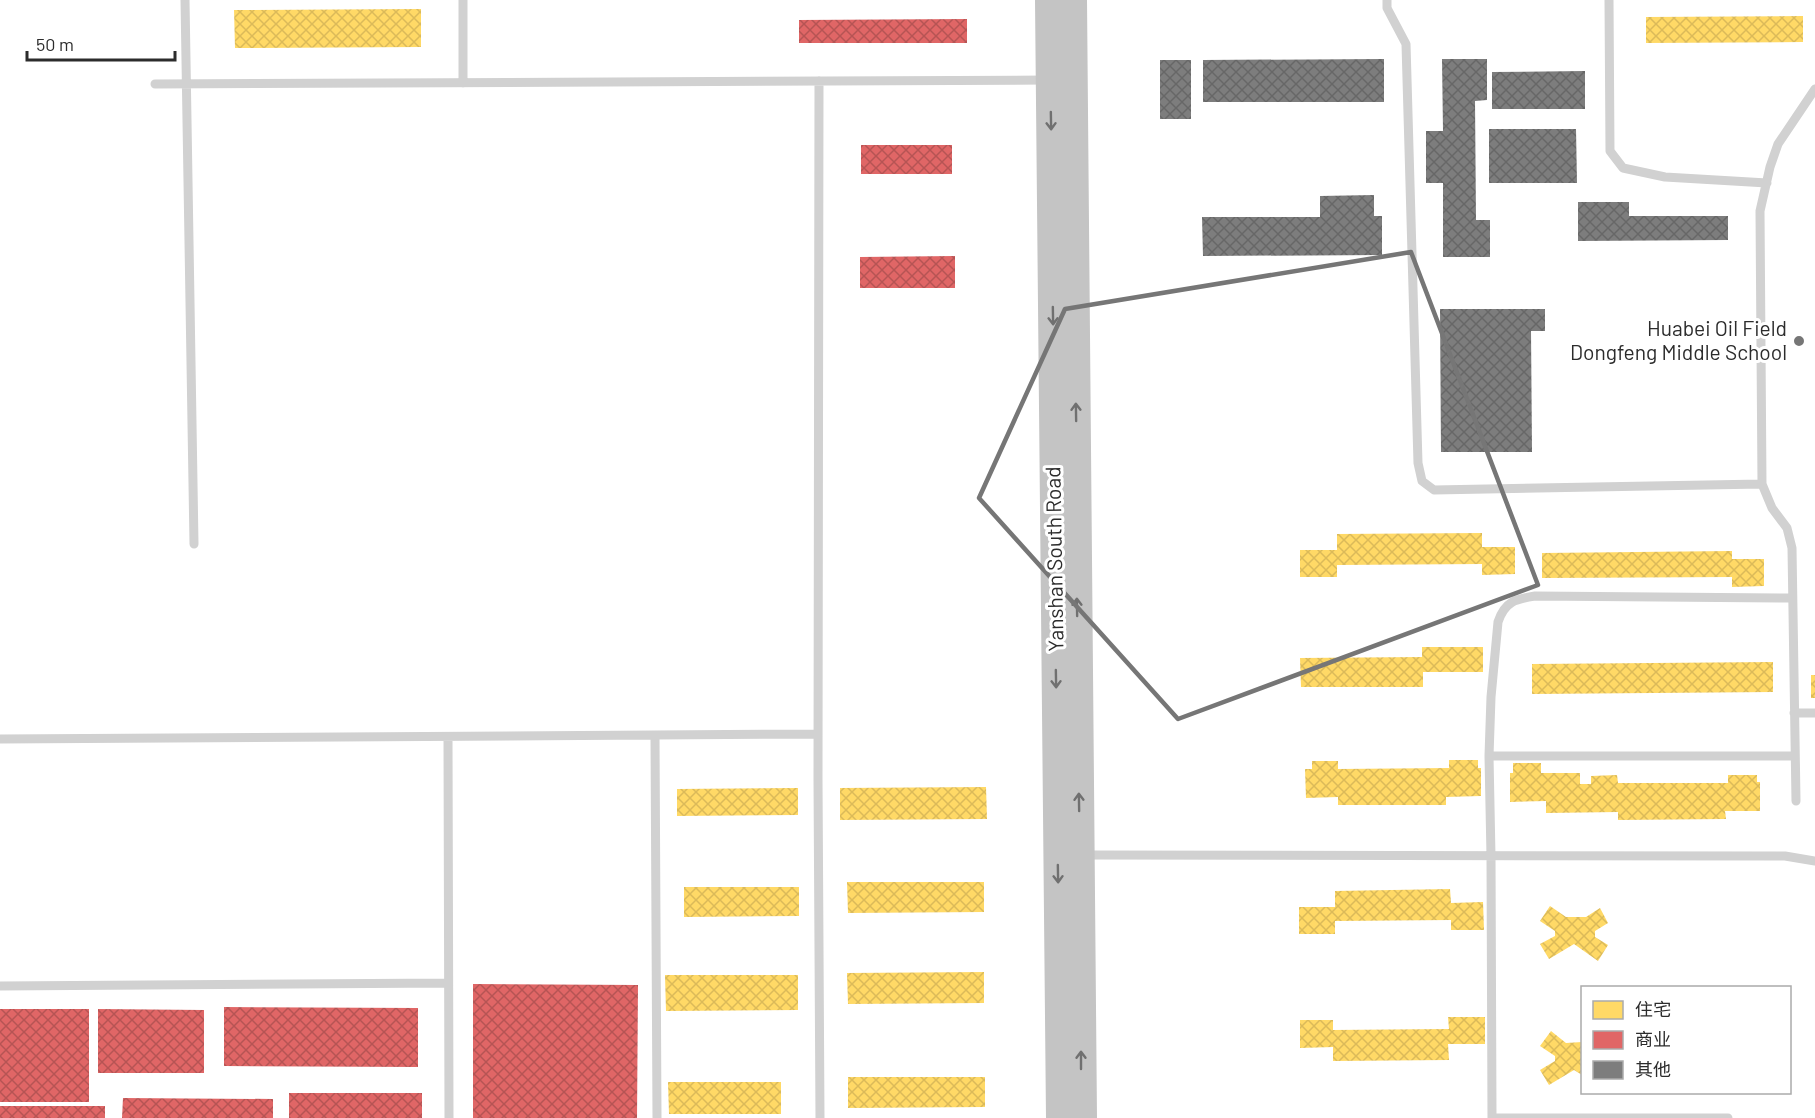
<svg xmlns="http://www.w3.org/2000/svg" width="1815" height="1118" viewBox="0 0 1815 1118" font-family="Barlow,'Noto Sans SC',sans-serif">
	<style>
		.homes { fill: url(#homes-cross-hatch) }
		.shops { fill: url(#shops-cross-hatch) }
		.building { fill: url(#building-cross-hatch) }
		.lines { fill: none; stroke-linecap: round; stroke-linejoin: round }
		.service { stroke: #d1d1d1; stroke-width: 9 }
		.primary { stroke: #c4c4c4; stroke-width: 30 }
		.oneway { stroke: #707070 }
		.marked { fill: none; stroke: #767676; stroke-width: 4.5; stroke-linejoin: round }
		.poi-dot { fill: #767676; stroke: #fff; stroke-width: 2 }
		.labels { text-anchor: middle; stroke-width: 6; stroke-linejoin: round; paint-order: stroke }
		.poi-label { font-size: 21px; fill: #2c2c2c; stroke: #fff; text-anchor: end }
		.street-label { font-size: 21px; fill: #2c2c2c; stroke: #fff }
	</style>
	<defs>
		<pattern id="homes-cross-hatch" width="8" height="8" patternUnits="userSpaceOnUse" patternTransform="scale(1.5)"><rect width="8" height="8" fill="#ffd966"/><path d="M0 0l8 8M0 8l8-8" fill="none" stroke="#dbba59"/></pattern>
		<pattern id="shops-cross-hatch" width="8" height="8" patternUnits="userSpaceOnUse" patternTransform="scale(1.5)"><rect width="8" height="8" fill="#e06666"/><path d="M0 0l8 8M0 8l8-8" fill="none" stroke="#b65454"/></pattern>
		<pattern id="building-cross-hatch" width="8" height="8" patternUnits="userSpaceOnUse" patternTransform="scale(1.5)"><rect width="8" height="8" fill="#7d7d7d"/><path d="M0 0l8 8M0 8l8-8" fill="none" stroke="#676767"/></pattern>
	</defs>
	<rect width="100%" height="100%" fill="#fff"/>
	<path class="homes" d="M 421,9 L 421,47 L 235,48 L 234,10 Z
		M 1803,16 L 1803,42 L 1646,43 L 1646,17 Z
		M 1482,533 L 1482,547 L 1515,547 L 1515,574 L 1482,575 L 1482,564 L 1337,565 L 1337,577 L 1300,577 L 1300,550 L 1337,550 L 1337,534 Z
		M 1732,551 L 1732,559 L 1764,559 L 1764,586 L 1732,587 L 1732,577 L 1542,578 L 1542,553 Z
		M 1422,647 L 1483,647 L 1483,672 L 1423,672 L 1423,687 L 1301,687 L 1300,658 L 1422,657 Z
		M 1773,662 L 1773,692 L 1532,694 L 1532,664 Z
		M 1811,675 L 1815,675 L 1815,698 L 1811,698 Z
		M 1449,760 L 1478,760 L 1478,768 L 1481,768 L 1481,796 L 1446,797 L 1446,805 L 1338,805 L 1338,797 L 1306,798 L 1305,769 L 1312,769 L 1312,761 L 1338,761 L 1338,769 L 1449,768 Z
		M 1513,763 L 1541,763 L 1541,773 L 1580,773 L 1580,784 L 1591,784 L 1591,776 L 1617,775 L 1618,783 L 1728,783 L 1728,775 L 1757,775 L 1757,782 L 1760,782 L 1760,811 L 1725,811 L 1726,819 L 1618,820 L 1618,812 L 1546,813 L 1546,801 L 1510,802 L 1510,773 L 1513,773 Z
		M 986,787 L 987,819 L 840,820 L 840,788 Z
		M 798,788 L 798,815 L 677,816 L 677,789 Z
		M 847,882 L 984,882 L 984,912 L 848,913 Z
		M 684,887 L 799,887 L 799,916 L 684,917 Z
		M 1450,889 L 1451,903 L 1483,902 L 1484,930 L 1451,930 L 1451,920 L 1335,921 L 1335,934 L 1299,934 L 1299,907 L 1335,907 L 1335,891 Z
		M 1550,906 L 1566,917 L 1586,917 L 1600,908 L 1608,923 L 1595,931 L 1595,937 L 1608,945 L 1598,961 L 1574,944 L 1549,959 L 1540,944 L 1555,936 L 1555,931 L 1540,921 Z
		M 984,972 L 984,1003 L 848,1004 L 847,973 Z
		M 665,975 L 798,975 L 798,1010 L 666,1011 Z
		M 1448,1017 L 1485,1017 L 1485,1044 L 1448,1044 L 1449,1060 L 1333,1061 L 1333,1047 L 1300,1048 L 1300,1020 L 1333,1020 L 1333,1030 L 1449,1029 Z
		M 1551,1031 L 1566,1043 L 1582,1042 L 1582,1075 L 1574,1070 L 1549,1085 L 1540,1070 L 1555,1061 L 1555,1056 L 1540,1046 Z
		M 848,1077 L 985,1077 L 985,1107 L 848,1108 Z
		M 668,1082 L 781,1082 L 781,1114 L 669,1114 Z"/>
	<path class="shops" d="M 967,19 L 967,43 L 799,43 L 799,20 Z
		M 861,145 L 952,145 L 952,174 L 861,174 Z
		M 955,256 L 955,288 L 860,288 L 860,257 Z
		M 473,984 L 638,985 L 637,1118 L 473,1118 Z
		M 224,1007 L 418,1008 L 418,1067 L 224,1066 Z
		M 0,1009 L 89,1009 L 89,1102 L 0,1102 Z
		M 98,1009 L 204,1010 L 204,1073 L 98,1073 Z
		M 289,1093 L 422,1093 L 422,1118 L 289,1118 Z
		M 123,1098 L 273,1099 L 273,1118 L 122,1118 Z
		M 0,1106 L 105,1106 L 105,1118 L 0,1118 Z"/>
	<path class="building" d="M 1384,59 L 1384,102 L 1203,102 L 1203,60 Z
		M 1442,59 L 1487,59 L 1487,100 L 1475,101 L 1476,220 L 1490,220 L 1490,257 L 1443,257 L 1443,183 L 1426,183 L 1426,131 L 1443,131 Z
		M 1160,60 L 1191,60 L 1191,119 L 1160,119 Z
		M 1585,71 L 1585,109 L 1492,109 L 1492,72 Z
		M 1489,129 L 1576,129 L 1577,183 L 1489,183 Z
		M 1374,195 L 1374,216 L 1382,216 L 1382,255 L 1203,256 L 1202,217 L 1320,217 L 1320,196 Z
		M 1578,202 L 1629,202 L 1629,216 L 1728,216 L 1728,240 L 1578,241 Z
		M 1440,309 L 1545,309 L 1545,331 L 1531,331 L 1532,452 L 1441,452 Z"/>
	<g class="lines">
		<path class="service" d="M 185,0 L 194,544
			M 1387,0 L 1387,8 L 1406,44 L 1418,463 L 1422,481 L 1434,490 L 1762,484
			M 1609,0 L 1610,151 L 1623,168 L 1665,177 L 1767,183
			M 819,81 L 818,779 L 820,1118
			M 463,83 L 463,0
			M 155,84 L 1046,80
			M 1794,713 L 1815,713
			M 655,735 L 657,1118
			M 448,737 L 449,1118
			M 0,739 L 818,734
			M 1489,756 L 1795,756
			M 1796,801 L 1792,548 L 1787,528 L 1772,508 L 1762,484 L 1760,211 L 1770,167 L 1778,144 L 1815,89
			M 1085,855 L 1785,856 L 1815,861
			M 0,986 L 448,983
			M 1728,1118 L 1492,1118 L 1491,856 L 1489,756 L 1491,697 L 1498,622 C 1505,601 1516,599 1535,596 L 1792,598"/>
		<path class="primary" d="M 1050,0 L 1061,1118
			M 1072,0 L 1082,1118"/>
	</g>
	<defs><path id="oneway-shaft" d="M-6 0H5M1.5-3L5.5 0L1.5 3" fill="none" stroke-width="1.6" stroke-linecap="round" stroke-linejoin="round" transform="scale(1.5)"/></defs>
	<g class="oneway">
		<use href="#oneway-shaft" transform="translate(1051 121) rotate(89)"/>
		<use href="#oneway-shaft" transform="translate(1053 316) rotate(89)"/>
		<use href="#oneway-shaft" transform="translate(1076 412) rotate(-91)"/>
		<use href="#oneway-shaft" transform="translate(1077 607) rotate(-91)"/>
		<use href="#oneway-shaft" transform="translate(1056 679) rotate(89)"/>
		<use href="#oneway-shaft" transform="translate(1079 802) rotate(-91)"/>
		<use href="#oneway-shaft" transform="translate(1058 874) rotate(89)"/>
		<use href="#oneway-shaft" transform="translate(1081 1060) rotate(-90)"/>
	</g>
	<path class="marked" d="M 1411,252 L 1538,585 L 1178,719 L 979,498 L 1065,309 Z"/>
	<circle class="poi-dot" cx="1799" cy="341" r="6"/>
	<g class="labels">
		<g class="poi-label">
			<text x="1787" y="336">Huabei Oil Field<tspan x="1787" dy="24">Dongfeng Middle School</tspan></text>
		</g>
		<g class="street-label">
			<text transform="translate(1055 559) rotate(-91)" y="7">Yanshan South Road</text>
		</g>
	</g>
	<rect x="1581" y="986" width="210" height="108" fill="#ffffff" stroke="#ababab" stroke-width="1.5"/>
	<rect x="1593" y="1001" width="30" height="18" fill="#ffd966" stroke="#ababab" stroke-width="1.5"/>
	<text x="1635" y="1016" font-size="18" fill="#2c2c2c">住宅</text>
	<rect x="1593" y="1031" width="30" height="18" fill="#e06666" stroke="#ababab" stroke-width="1.5"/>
	<text x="1635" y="1046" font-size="18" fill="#2c2c2c">商业</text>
	<rect x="1593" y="1061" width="30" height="18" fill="#7d7d7d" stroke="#ababab" stroke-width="1.5"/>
	<text x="1635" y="1076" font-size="18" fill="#2c2c2c">其他</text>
	<path d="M27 51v9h148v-9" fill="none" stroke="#2c2c2c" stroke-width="3"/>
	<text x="36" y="51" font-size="18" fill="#2c2c2c" stroke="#ffffff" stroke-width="4.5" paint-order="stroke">50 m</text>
</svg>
